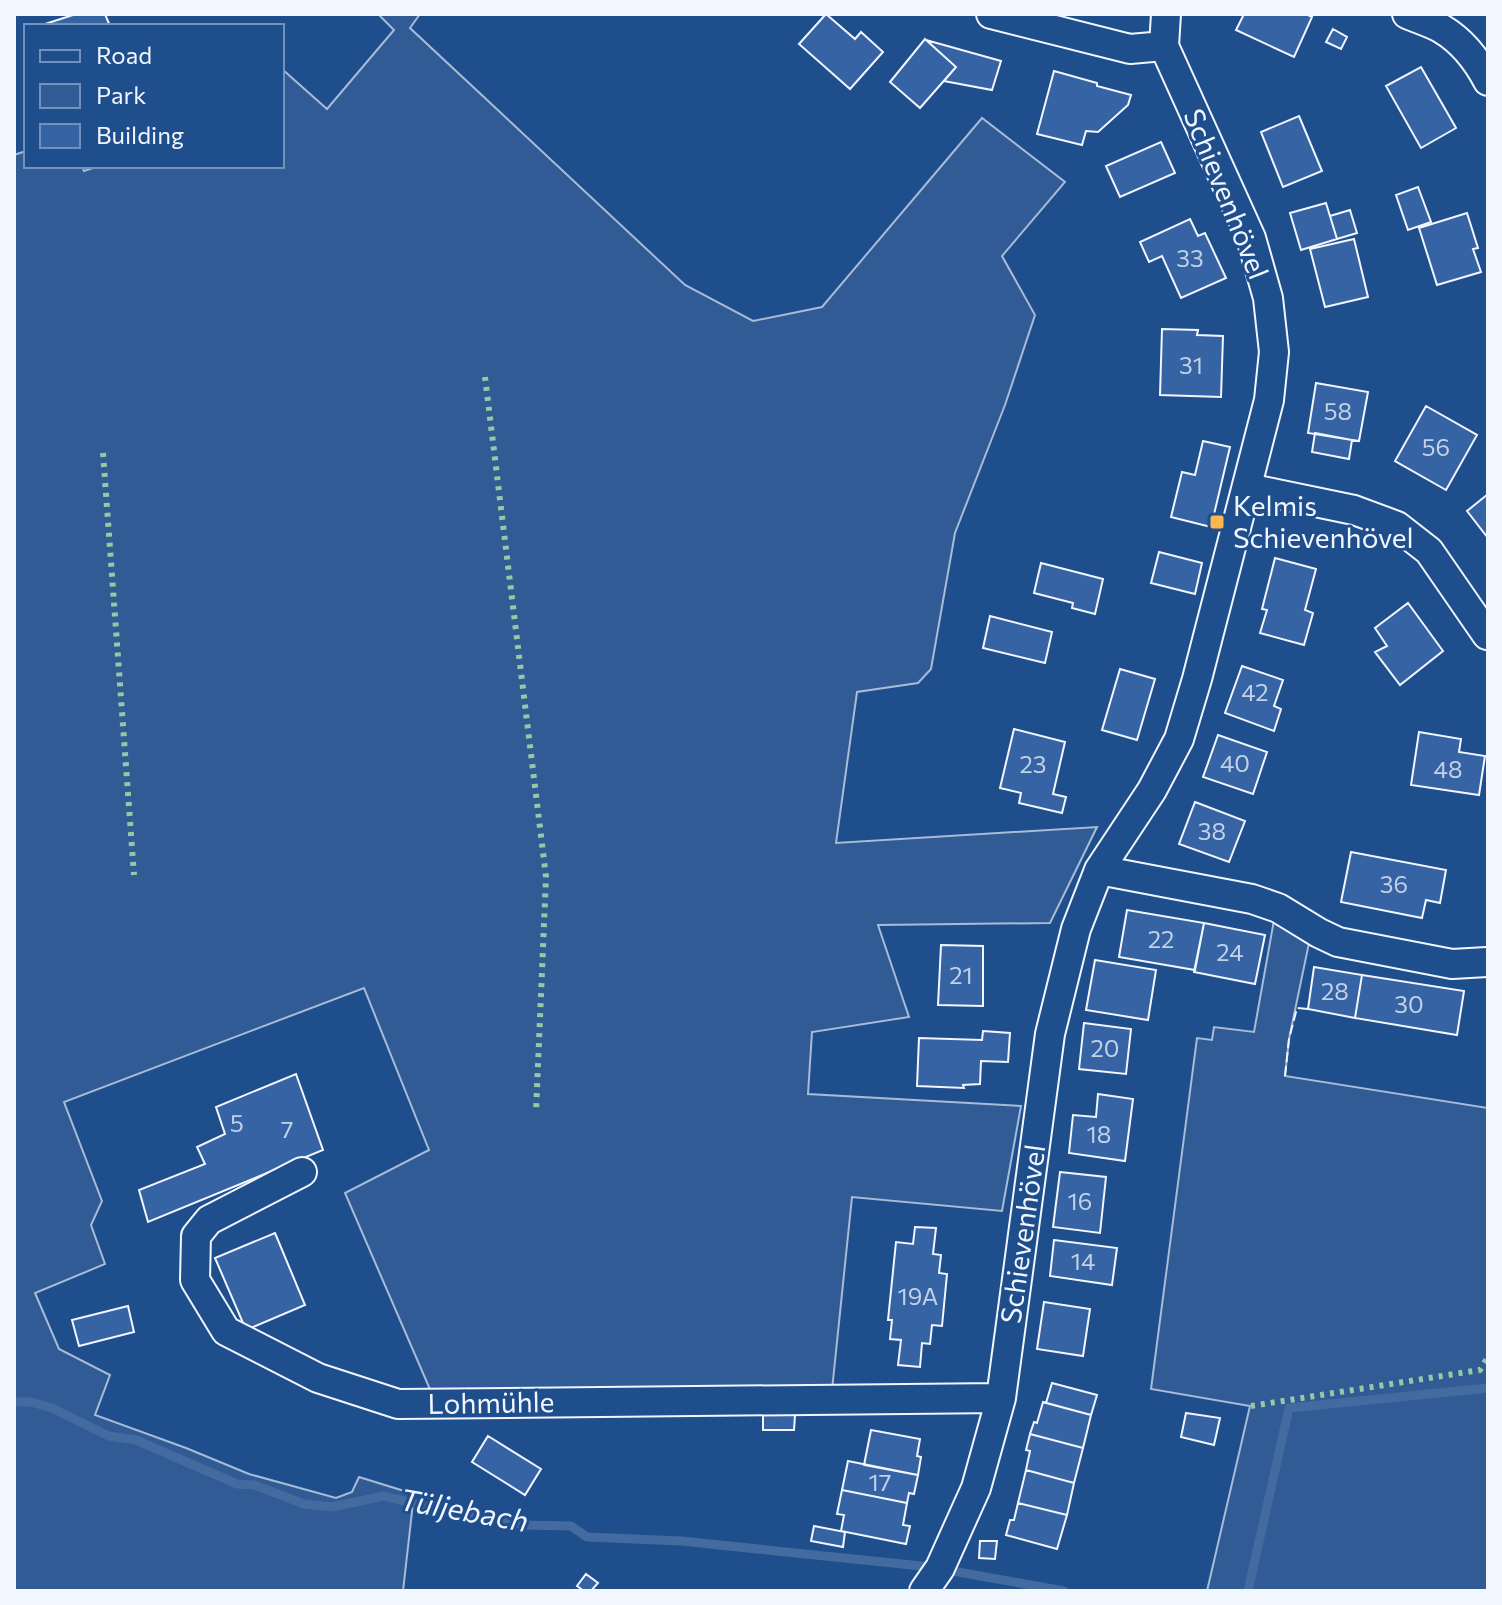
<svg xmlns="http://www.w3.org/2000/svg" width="1502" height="1605" viewBox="0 0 1502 1605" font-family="Commissioner,sans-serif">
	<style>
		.green { fill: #305b95; stroke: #a8bbd7; stroke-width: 2 }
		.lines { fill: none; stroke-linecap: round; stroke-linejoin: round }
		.stream { stroke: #446ba0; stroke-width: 9 }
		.building { fill: #3563a3; stroke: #f2f6ff; stroke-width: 2 }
		.minor-casing { stroke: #f2f6ff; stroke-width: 32 }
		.minor { stroke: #1f4e8c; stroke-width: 28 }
		.hedge { stroke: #97c8a6; stroke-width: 6; stroke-dasharray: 4 6; stroke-linecap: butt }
		.fence { stroke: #f2f6ff; stroke-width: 2; stroke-dasharray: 10 4; stroke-linecap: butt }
		.poi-dot { fill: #ffb74d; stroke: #1f4e8c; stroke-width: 3 }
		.labels { text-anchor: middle; stroke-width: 6; stroke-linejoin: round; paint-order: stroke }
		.number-label { font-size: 24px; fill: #c3d1e8 }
		.street-label { font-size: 28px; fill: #f2f6ff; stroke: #1f4e8c }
		.poi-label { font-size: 28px; fill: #f2f6ff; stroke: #1f4e8c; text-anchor: start }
		.water-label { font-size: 30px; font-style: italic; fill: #f2f6ff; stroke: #1f4e8c }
	</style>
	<rect width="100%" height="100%" fill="#1f4e8c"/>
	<path class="green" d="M 378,14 L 420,14 L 410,28 L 685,285 L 753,321 L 822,307 L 982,118 L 1065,182 L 1002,256 L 1035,315 L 1005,405 L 955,533 L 931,669 L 918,683 L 857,692 L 836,843 L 1097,827 L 1050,923 L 878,925 L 909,1017 L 812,1032 L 808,1094 L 1021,1106 L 1002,1211 L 852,1197 L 832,1390 L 432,1394 L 345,1193 L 429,1150 L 364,988 L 64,1102 L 102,1201 L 91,1225 L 105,1264 L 35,1293 L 59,1349 L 110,1375 L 95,1415 L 186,1448 L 249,1474 L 336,1498 L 352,1492 L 359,1477 L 414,1494 L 403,1591 L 14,1591 L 14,155 L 26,151 L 26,166 L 82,166 L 84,171 L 99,166 L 282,166 L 282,69 L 327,109 L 394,30 Z
		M 1274,920 L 1309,943 L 1289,1039 L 1285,1076 L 1488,1108 L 1488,1591 L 1207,1591 L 1250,1406 L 1151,1389 L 1197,1038 L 1212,1040 L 1214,1027 L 1254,1032 Z"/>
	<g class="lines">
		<path class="stream" d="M 14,1402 L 31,1402 L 52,1408 L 109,1436 L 136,1440 L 237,1484 L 254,1485 L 304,1504 L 332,1507 L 384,1496 L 438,1509 L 524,1525 L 571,1526 L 587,1537 L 681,1541 L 931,1567
			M 947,1570 L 1064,1591
			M 1248,1591 L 1289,1408 L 1488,1388"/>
	</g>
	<path class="building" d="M 76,14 L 105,14 L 110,26 L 42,25 Z
		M 826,14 L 855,39 L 861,32 L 883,52 L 850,89 L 799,44 Z
		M 1244,14 L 1306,14 L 1312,17 L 1294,57 L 1236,30 Z
		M 1333,29 L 1347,37 L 1341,49 L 1326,42 Z
		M 925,39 L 956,67 L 920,108 L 890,82 Z
		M 926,40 L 1001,61 L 992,90 L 944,81 L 956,67 Z
		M 1421,67 L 1456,128 L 1421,148 L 1386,86 Z
		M 1054,71 L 1097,83 L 1097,86 L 1131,95 L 1128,105 L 1098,132 L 1086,131 L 1082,145 L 1037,134 Z
		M 1299,116 L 1322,171 L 1283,187 L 1261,132 Z
		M 1161,142 L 1175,173 L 1120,197 L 1106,166 Z
		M 1418,187 L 1431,222 L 1408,230 L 1396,195 Z
		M 1326,203 L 1337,239 L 1301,250 L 1290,213 Z
		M 1350,210 L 1357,233 L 1337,239 L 1330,216 Z
		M 1467,213 L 1478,248 L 1473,249 L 1481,272 L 1437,285 L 1419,228 Z
		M 1190,219 L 1198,236 L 1205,233 L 1226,278 L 1181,298 L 1162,256 L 1149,262 L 1140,242 Z
		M 1354,239 L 1368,297 L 1325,307 L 1310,249 Z
		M 1162,329 L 1198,330 L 1197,335 L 1223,336 L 1221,397 L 1160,395 Z
		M 1316,383 L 1368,392 L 1359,441 L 1308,433 Z
		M 1426,406 L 1477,435 L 1446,490 L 1395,461 Z
		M 1315,433 L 1352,440 L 1349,459 L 1312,452 Z
		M 1203,441 L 1230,447 L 1211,527 L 1171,517 L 1182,472 L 1195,475 Z
		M 1488,494 L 1488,538 L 1467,511 Z
		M 1159,552 L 1202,563 L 1195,594 L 1151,583 Z
		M 1275,558 L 1316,569 L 1305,610 L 1313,613 L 1304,645 L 1260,633 L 1267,610 L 1262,609 Z
		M 1041,563 L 1103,579 L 1095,614 L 1072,608 L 1073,603 L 1034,593 Z
		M 1408,603 L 1443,651 L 1400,685 L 1375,652 L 1387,646 L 1375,628 Z
		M 990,616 L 1052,632 L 1045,663 L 983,648 Z
		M 1242,666 L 1283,680 L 1274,706 L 1281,709 L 1274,731 L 1225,713 Z
		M 1120,669 L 1155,679 L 1137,740 L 1102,730 Z
		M 1014,729 L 1065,742 L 1053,794 L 1066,797 L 1062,813 L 1019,803 L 1021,793 L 1000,788 Z
		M 1419,732 L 1461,739 L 1459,752 L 1485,756 L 1479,795 L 1411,785 Z
		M 1218,735 L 1267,752 L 1253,794 L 1203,777 Z
		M 1195,802 L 1245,821 L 1229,862 L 1179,844 Z
		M 1351,852 L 1446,870 L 1440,903 L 1426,900 L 1422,918 L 1341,902 Z
		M 1127,910 L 1204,923 L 1195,970 L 1119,957 Z
		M 1204,923 L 1265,935 L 1255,984 L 1194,972 Z
		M 941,945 L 983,946 L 983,1006 L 938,1005 Z
		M 1095,960 L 1156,970 L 1148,1020 L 1086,1010 Z
		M 1314,967 L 1362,975 L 1355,1018 L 1308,1009 Z
		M 1362,975 L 1464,991 L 1457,1035 L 1355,1018 Z
		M 1084,1023 L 1131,1029 L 1126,1074 L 1079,1069 Z
		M 983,1031 L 1010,1033 L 1008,1062 L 981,1061 L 980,1084 L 963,1085 L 964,1088 L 917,1086 L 919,1038 L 982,1040 Z
		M 296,1074 L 323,1150 L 148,1222 L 139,1190 L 205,1164 L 197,1147 L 225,1134 L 216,1107 Z
		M 1098,1094 L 1133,1099 L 1125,1161 L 1069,1153 L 1073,1115 L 1096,1117 Z
		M 1060,1172 L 1106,1177 L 1100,1233 L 1053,1227 Z
		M 915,1227 L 936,1228 L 933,1254 L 941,1255 L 939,1273 L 947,1274 L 942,1326 L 932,1325 L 930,1344 L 922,1343 L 920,1367 L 898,1365 L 901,1340 L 890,1339 L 892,1320 L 888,1320 L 896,1242 L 913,1244 Z
		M 275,1233 L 305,1305 L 246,1330 L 215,1258 Z
		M 1054,1240 L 1117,1248 L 1112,1285 L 1050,1276 Z
		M 1044,1302 L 1090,1309 L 1083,1356 L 1037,1349 Z
		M 128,1306 L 134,1332 L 79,1346 L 72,1320 Z
		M 1052,1383 L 1097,1395 L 1091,1415 L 1046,1403 Z
		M 1043,1402 L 1091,1415 L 1083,1448 L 1030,1434 L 1034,1422 L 1037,1423 Z
		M 1186,1413 L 1220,1418 L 1214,1445 L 1181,1437 Z
		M 763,1415 L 795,1415 L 794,1430 L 763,1430 Z
		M 871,1430 L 920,1439 L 917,1456 L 921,1457 L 918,1475 L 864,1465 Z
		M 1030,1434 L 1083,1448 L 1074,1483 L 1026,1470 L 1030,1451 L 1026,1450 Z
		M 488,1436 L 541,1469 L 525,1495 L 472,1462 Z
		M 848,1461 L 918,1475 L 914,1494 L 909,1493 L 907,1503 L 842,1490 Z
		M 1026,1470 L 1074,1483 L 1067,1515 L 1018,1503 Z
		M 842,1490 L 907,1503 L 903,1525 L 910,1526 L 906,1544 L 841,1531 L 844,1515 L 837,1514 Z
		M 1018,1503 L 1067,1515 L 1057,1549 L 1006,1535 L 1010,1520 L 1014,1520 Z
		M 814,1526 L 845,1532 L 843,1547 L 811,1541 Z
		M 980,1541 L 997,1541 L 995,1559 L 979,1558 Z
		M 586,1574 L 598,1583 L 591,1591 L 584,1591 L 577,1586 Z"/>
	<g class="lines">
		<defs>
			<path id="minor" d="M 991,14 L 1130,49 L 1164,46
				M 1407,14 C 1418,19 1432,23 1442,29 C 1462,41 1477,60 1488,81
				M 1248,488 L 1354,510 L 1397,526 L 1429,551 L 1487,635
				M 1099,870 L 1252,899 L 1278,908 L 1319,933 L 1338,942 L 1452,964 L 1487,962
				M 302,1172 L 209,1220 L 196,1236 L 195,1280 L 226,1331 L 318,1378 L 398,1404 L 1001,1398
				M 924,1591 L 940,1568 L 976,1488 L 1001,1398 L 1050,1034 L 1076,929 L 1099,870 L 1152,790 L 1179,739 L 1197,679 L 1269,400 L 1274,352 L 1268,298 L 1251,238 L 1164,46 L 1166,14"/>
		</defs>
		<use href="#minor" class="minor-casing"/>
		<use href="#minor" class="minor"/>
		<path class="hedge" d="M 485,377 L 546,877 L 536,1112
			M 103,453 L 134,875
			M 1251,1406 L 1480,1370 L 1488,1357"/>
		<path class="fence" d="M 1285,1076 L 1289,1039 L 1297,1008 L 1308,1009"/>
	</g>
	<rect class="poi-dot" x="1209" y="514" width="16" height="16" rx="4"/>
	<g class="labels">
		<g class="number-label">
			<text x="1190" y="267">33</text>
			<text x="1191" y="374">31</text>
			<text x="1338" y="420">58</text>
			<text x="1436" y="456">56</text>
			<text x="1255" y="701">42</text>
			<text x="1235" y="772">40</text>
			<text x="1033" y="773">23</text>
			<text x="1448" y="778">48</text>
			<text x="1212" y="840">38</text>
			<text x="1394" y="893">36</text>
			<text x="1161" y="948">22</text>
			<text x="1230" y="961">24</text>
			<text x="961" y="984">21</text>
			<text x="1335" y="1000">28</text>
			<text x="1409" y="1013">30</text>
			<text x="1105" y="1057">20</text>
			<text x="237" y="1132">5</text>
			<text x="287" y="1138">7</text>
			<text x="1099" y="1143">18</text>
			<text x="1080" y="1210">16</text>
			<text x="1083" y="1270">14</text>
			<text x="918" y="1305">19A</text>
			<text x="880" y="1491">17</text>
		</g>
		<g class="street-label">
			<text transform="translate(1226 194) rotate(68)" y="10">Schievenhövel</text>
			<text transform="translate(1023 1234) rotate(-82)" y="10">Schievenhövel</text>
			<text transform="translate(491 1403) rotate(-1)" y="10">Lohmühle</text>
		</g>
		<g class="poi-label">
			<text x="1233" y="516">Kelmis<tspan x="1233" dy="32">Schievenhövel</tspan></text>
		</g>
		<g class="water-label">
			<text transform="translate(464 1511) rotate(10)" y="10">Tüljebach</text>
		</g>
	</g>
	<rect width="1502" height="1605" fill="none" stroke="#f2f6ff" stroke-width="32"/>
	<rect x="24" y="24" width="260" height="144" fill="#1f4e8c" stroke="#7391ba" stroke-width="2"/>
	<rect x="40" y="50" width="40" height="12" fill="#1f4e8c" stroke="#7391ba" stroke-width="2"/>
	<text x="96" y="64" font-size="24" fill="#f2f6ff">Road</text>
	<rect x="40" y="84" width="40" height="24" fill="#305b95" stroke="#7391ba" stroke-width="2"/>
	<text x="96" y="104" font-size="24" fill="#f2f6ff">Park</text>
	<rect x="40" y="124" width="40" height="24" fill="#3563a3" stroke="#7391ba" stroke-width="2"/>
	<text x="96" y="144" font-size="24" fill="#f2f6ff">Building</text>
</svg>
